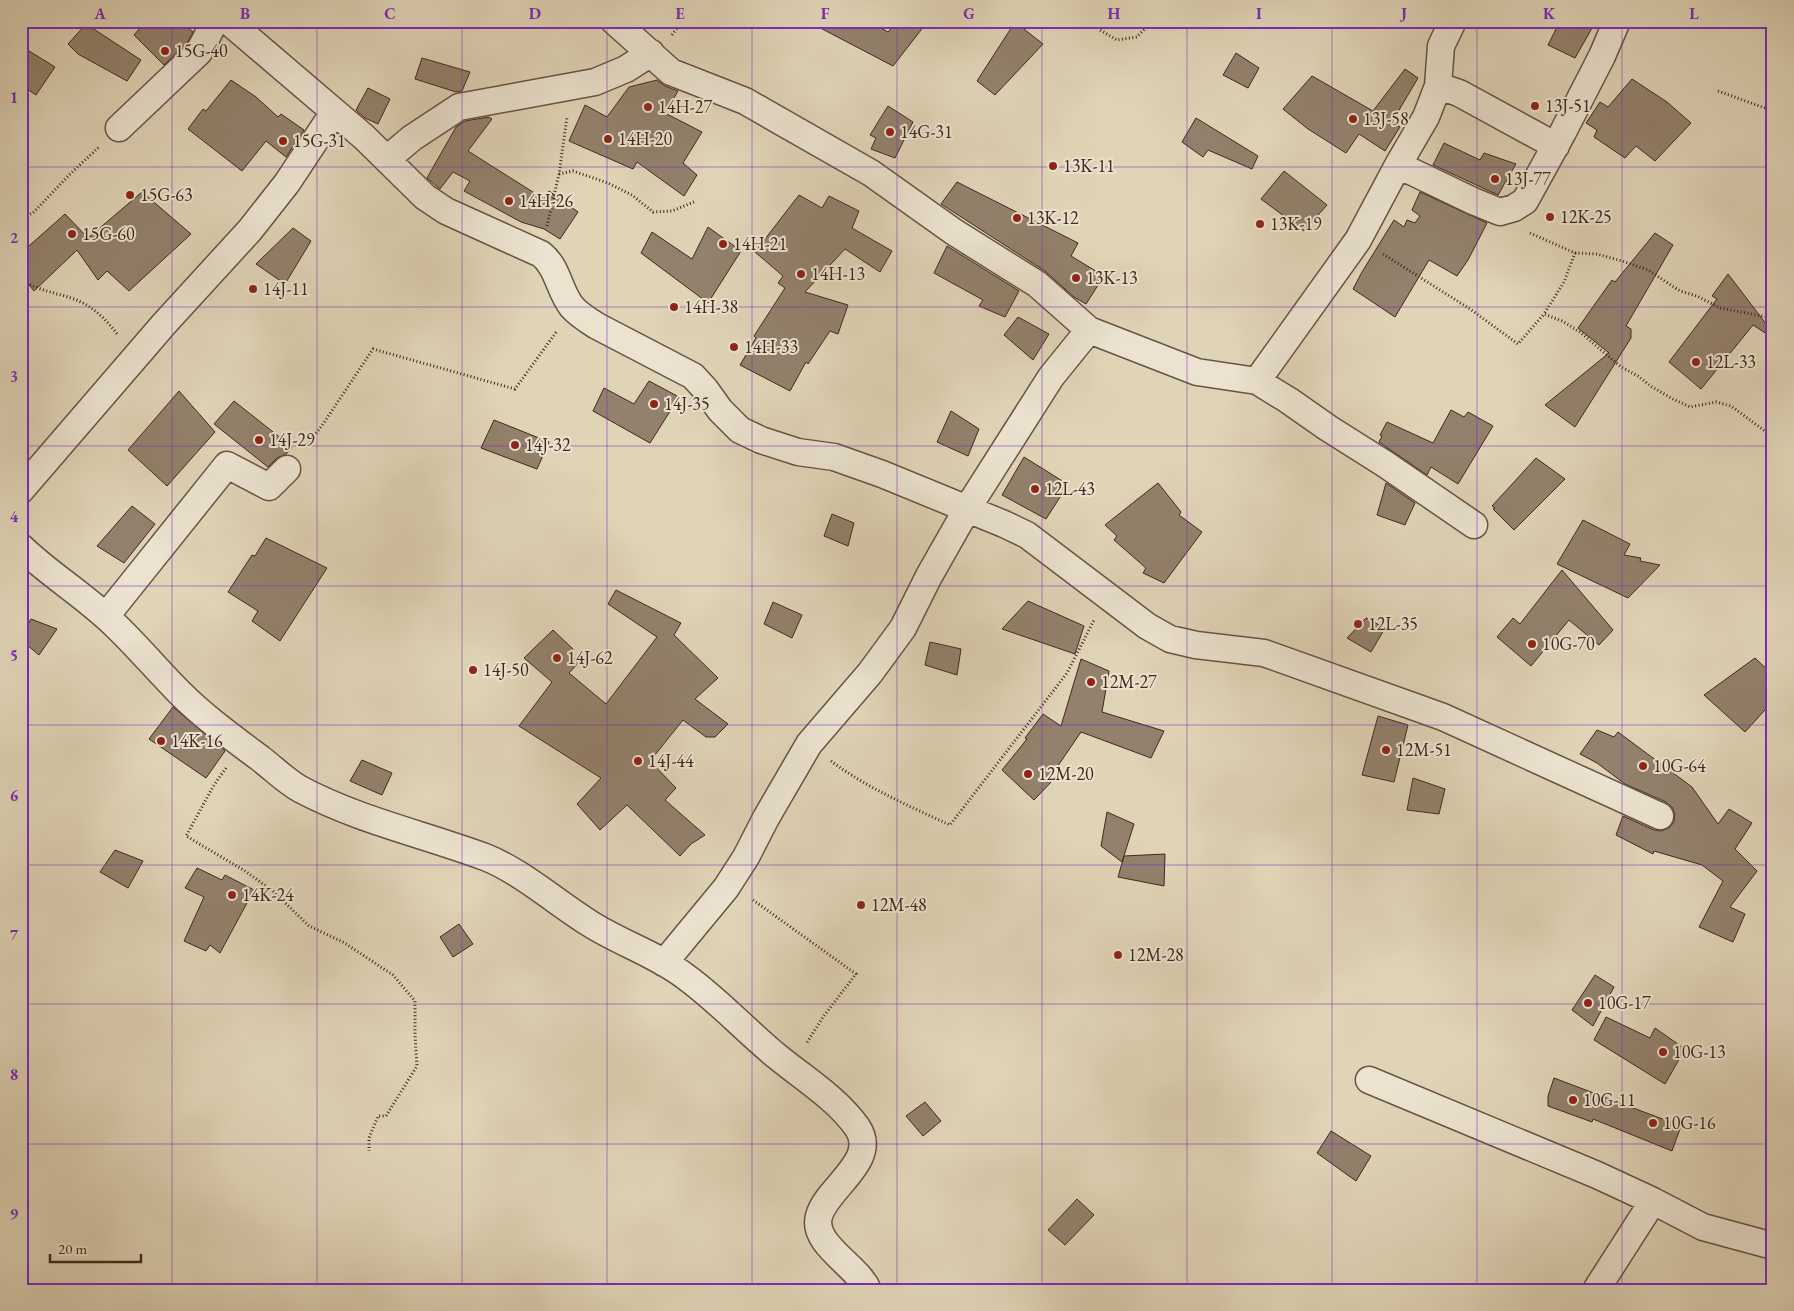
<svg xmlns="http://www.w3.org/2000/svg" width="1794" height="1311" viewBox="0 0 1794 1311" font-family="'EB Garamond',serif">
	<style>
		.building { fill: #93816d; stroke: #40281d }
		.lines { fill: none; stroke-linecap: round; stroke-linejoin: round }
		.minor-casing { stroke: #685344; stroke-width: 29 }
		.path { stroke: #40281d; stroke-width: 3; stroke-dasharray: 1 2.5; stroke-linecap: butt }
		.minor { stroke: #ebe3d0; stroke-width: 26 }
		.grid { fill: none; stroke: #7b2cbf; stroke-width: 1; stroke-opacity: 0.55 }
		.poi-dot { fill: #8f2418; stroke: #ebe3d0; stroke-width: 2 }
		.labels { text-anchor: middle; stroke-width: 4; stroke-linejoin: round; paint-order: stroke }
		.poi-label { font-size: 18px; fill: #40281d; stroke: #ebe3d0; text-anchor: start }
		.neatline { fill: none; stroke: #7b2cbf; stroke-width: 2 }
		.grid-label { font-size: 16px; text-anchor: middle; font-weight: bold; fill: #7b2cbf }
	</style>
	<rect width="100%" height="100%" fill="#e0d4b7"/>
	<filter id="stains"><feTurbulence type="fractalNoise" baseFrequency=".004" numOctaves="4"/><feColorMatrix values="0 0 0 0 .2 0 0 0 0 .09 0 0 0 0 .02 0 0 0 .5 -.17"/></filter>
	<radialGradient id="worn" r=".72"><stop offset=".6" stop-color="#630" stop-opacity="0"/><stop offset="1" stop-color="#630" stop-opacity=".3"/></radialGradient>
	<path class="building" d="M 146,21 L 179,21 L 193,32 L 187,43 L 164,65 L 134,35 Z
		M 807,21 L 868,21 L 888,32 L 898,21 L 928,21 L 893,66 Z
		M 1560,21 L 1596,21 L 1575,58 L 1548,45 Z
		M 1015,22 L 1043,44 L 995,95 L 977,81 Z
		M 86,24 L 141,60 L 127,81 L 78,54 L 68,44 Z
		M 21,46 L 55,67 L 36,95 L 21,85 Z
		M 1236,53 L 1259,68 L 1248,88 L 1223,75 Z
		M 422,58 L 470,72 L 462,91 L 456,92 L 415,79 Z
		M 1405,69 L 1418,78 L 1392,122 L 1400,127 L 1385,151 L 1359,134 L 1346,153 L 1308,129 L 1283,109 L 1312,76 L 1373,111 Z
		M 1632,79 L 1667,102 L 1691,123 L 1655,161 L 1636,146 L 1625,158 L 1594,137 L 1597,130 L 1586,123 L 1600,102 L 1608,107 Z
		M 231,80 L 256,97 L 278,117 L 281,114 L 304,130 L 286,157 L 266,141 L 242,171 L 188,129 L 203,109 L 206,111 Z
		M 657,80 L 665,86 L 678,91 L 665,113 L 702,132 L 683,163 L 697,175 L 684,196 L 637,162 L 633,169 L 569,141 L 585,105 L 607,117 L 629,87 Z
		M 368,88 L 390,99 L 378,124 L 365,118 L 356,110 Z
		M 888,106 L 913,122 L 895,158 L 871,149 L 876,138 L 870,135 Z
		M 489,117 L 492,119 L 468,151 L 544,199 L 549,191 L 578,212 L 560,239 L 544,229 L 521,222 L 464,191 L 470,181 L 453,172 L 440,189 L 427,178 L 456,127 L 465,121 Z
		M 1196,118 L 1258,156 L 1252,169 L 1208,150 L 1203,157 L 1182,142 Z
		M 1444,143 L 1480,160 L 1484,153 L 1516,164 L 1498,195 L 1433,165 Z
		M 1284,171 L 1327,205 L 1304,231 L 1261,199 Z
		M 957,182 L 1078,243 L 1071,256 L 1104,276 L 1086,304 L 1074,297 L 1045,271 L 941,204 Z
		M 142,192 L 191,234 L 129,291 L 107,271 L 98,280 L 77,250 L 34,291 L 21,275 L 21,253 L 65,214 L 88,238 Z
		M 1420,192 L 1487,223 L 1468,260 L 1457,276 L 1429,260 L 1395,317 L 1353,289 L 1362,272 L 1394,220 L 1404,227 L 1407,220 L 1415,223 L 1420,216 L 1412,210 Z
		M 799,195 L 822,208 L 829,196 L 859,211 L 852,228 L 892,251 L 880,272 L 845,249 L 805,292 L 848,305 L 838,334 L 830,331 L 808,364 L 806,362 L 790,391 L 740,365 L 756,338 L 754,336 L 785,288 L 778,283 L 783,276 L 755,252 Z
		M 708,227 L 741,251 L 708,303 L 641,253 L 652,232 L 692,259 Z
		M 293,228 L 311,241 L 285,284 L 256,264 Z
		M 1655,233 L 1673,245 L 1626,326 L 1631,329 L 1631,338 L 1575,427 L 1545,405 L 1609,353 L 1578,328 L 1612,280 L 1615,282 Z
		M 947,246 L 1019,291 L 1005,317 L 979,306 L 983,300 L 934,273 Z
		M 1728,274 L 1773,333 L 1770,336 L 1753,325 L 1701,389 L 1669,362 L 1717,299 L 1712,296 Z
		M 1018,317 L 1049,334 L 1033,360 L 1004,335 Z
		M 649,381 L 679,397 L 650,443 L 593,411 L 604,388 L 634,404 Z
		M 179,391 L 215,432 L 167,486 L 128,450 Z
		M 234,401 L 292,447 L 286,454 L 277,458 L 268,467 L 214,424 Z
		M 1451,410 L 1464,417 L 1468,412 L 1493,426 L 1458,484 L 1431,467 L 1427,475 L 1379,442 L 1382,436 L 1380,435 L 1387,422 L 1433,443 Z
		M 951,411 L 979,429 L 968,456 L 937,442 Z
		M 494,420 L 549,442 L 537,469 L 481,448 Z
		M 1024,457 L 1064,482 L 1064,491 L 1046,519 L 1002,495 Z
		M 1536,458 L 1565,479 L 1514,530 L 1493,509 L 1495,508 L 1492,506 Z
		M 1158,483 L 1181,512 L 1179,515 L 1202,532 L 1164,583 L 1143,573 L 1146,568 L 1114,540 L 1117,536 L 1105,525 Z
		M 1386,483 L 1415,503 L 1405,525 L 1377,515 Z
		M 132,506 L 155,524 L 124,563 L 97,546 Z
		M 832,514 L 854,523 L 848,546 L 824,536 Z
		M 1583,520 L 1630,544 L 1624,555 L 1641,558 L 1640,561 L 1660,565 L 1628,598 L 1557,564 Z
		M 266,538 L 327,568 L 280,641 L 252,621 L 258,611 L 228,592 L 252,555 L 255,556 Z
		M 1562,570 L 1613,630 L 1599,645 L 1569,620 L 1531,666 L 1497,637 L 1513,618 L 1520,624 Z
		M 616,590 L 681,623 L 674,635 L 718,678 L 695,699 L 728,724 L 715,737 L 706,737 L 683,720 L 650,761 L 676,788 L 665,800 L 705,835 L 691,844 L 680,856 L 627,805 L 600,830 L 577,804 L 601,778 L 519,726 L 552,682 L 524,658 L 553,630 L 573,649 L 570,655 L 579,662 L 569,673 L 606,704 L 657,637 L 608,604 Z
		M 1028,601 L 1084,626 L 1075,654 L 1002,629 Z
		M 773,602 L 802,615 L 792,638 L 764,624 Z
		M 1366,618 L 1385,628 L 1371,652 L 1347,638 Z
		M 31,619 L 57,629 L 39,655 L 21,640 L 21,635 Z
		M 930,642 L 961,649 L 957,675 L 925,665 Z
		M 1755,658 L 1773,675 L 1773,701 L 1745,732 L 1704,695 Z
		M 1081,659 L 1109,671 L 1102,712 L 1164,731 L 1151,758 L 1081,732 L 1051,776 L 1054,779 L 1034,800 L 1002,770 L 1027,739 L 1025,738 L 1043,714 L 1061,726 Z
		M 173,707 L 225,751 L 206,778 L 149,739 Z
		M 1378,716 L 1408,725 L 1394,782 L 1362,775 Z
		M 1597,730 L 1614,737 L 1618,732 L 1692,787 L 1718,824 L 1729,809 L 1752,823 L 1735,849 L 1757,871 L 1730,907 L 1745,914 L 1733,942 L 1699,927 L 1723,881 L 1702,865 L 1654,851 L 1653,854 L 1616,835 L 1623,816 L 1654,830 L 1661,831 L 1669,828 L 1674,822 L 1675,814 L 1672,807 L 1666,802 L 1625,784 L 1597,763 L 1580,754 Z
		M 362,760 L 392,773 L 382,795 L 350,781 Z
		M 1413,778 L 1445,789 L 1439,814 L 1407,810 Z
		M 1107,812 L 1134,824 L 1122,862 L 1101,846 Z
		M 115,850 L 143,861 L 128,888 L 100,872 Z
		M 1165,854 L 1164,886 L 1118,877 L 1124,856 Z
		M 197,868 L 222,880 L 225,875 L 254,890 L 220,953 L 210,945 L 206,951 L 184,941 L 204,897 L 185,888 Z
		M 459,924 L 473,944 L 453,957 L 440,937 Z
		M 1595,975 L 1614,987 L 1593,1026 L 1572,1010 Z
		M 1606,1017 L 1650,1038 L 1655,1028 L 1685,1049 L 1665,1084 L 1594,1040 Z
		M 1554,1078 L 1681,1126 L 1672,1151 L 1593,1119 L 1592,1122 L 1548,1106 L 1548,1096 Z
		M 925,1102 L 941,1121 L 923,1136 L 906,1116 Z
		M 1331,1131 L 1371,1156 L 1356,1181 L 1317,1153 Z
		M 1077,1199 L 1094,1215 L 1065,1245 L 1048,1230 Z"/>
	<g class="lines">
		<defs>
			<path id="minor" d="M 228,21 L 364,137 L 425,197 L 446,211 L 541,254 C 558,267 559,291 572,307 C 579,315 589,321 597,326 L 693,376 L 705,389 L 720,410 L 740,430 L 761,440 L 798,452 L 834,457 L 882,474 L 1004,524 L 1027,535 L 1147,626 L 1170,639 L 1196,645 L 1264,653 L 1443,717 L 1660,816
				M 614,21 L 671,72 L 745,101 L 871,173 L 954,232 L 1037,284 L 1089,330
				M 1438,86 L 1459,93 L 1556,146
				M 119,128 L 199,52 L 215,21
				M 387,159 L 412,138 L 459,107 L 595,82 L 626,69 L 651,53
				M 1398,165 L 1473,201 L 1500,212 L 1514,208 L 1525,201 L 1563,132 L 1602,56 L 1617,21
				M 1257,381 L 1358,240 L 1398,165 L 1426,117 L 1438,86 L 1441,46 L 1453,21
				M 21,490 L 164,324 L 250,230 L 287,183 L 334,112
				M 21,547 C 51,576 87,597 116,626 C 138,647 158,671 180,693 C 204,717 233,738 261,759 C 274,769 286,781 300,789 C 358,820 423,834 485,857 C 519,870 557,903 589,923 C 620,943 656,954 686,977 C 719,1001 747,1032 779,1058 C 805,1079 837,1099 857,1127 C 880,1160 827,1187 819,1216 C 811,1244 857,1265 868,1290
				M 106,616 L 227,465 L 269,487 L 287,469
				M 664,963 L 726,888 L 746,857 L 766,818 L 809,744 L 870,673 L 903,628 L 929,576 L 967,509 L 1051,377 L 1089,330 L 1197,372 L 1257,381 L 1288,400 L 1328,428 L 1385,464 L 1474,525
				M 1369,1080 L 1597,1175 L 1653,1201 L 1703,1227 L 1773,1246
				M 1596,1290 L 1653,1201"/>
		</defs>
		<use href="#minor" class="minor-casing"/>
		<path class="path" d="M 787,21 L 811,27 L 833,21
			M 1095,21 L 1100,30 L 1117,40 L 1137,37 L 1152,21
			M 672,35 L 682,21
			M 1718,91 L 1773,111
			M 559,174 L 573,171 L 608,183 L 632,195 L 653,212 L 672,211 L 696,201
			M 21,224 L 26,216 L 33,213 L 69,175 L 99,147
			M 547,226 L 559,174 L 567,117
			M 1530,233 L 1575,253 L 1564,282 L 1544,314 L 1562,321 L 1580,332 L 1621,367 L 1638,376 L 1652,387 L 1673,399 L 1690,407 L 1716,402 L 1731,406 L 1773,437
			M 1575,253 L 1597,254 L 1622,261 L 1648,270 L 1680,291 L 1697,296 L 1720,308 L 1773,318
			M 1383,254 L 1470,309 L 1518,344 L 1544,314
			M 21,279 C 40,293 64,293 83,303 C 98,311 108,322 118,335
			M 305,447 L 321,427 L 373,349 L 515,389 L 557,331
			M 831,761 C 867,788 909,806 950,825 L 1067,673 L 1094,620
			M 226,768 L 214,785 L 186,836 L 245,871 L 273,891 L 309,926 L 343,942 L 393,975 L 415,1001 L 415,1035 L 417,1066 L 386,1116 L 378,1116 L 369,1138 L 369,1151
			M 753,900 L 856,974 L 823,1017 L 806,1044"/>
		<use href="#minor" class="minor"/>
	</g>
	<path class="grid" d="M 172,21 L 172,1290M 317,21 L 317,1290M 462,21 L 462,1290M 607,21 L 607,1290M 752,21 L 752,1290M 897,21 L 897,1290M 1042,21 L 1042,1290M 1187,21 L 1187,1290M 1332,21 L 1332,1290M 1477,21 L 1477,1290M 1622,21 L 1622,1290M 21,167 L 1773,167M 21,307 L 1773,307M 21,446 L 1773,446M 21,586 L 1773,586M 21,725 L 1773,725M 21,865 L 1773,865M 21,1004 L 1773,1004M 21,1144 L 1773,1144"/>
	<g class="poi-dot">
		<circle cx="165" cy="51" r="5"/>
		<circle cx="1535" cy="106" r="5"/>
		<circle cx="648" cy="107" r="5"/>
		<circle cx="1353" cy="119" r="5"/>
		<circle cx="890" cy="132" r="5"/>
		<circle cx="608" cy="139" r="5"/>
		<circle cx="283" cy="141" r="5"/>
		<circle cx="1053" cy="166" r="5"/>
		<circle cx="1495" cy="179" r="5"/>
		<circle cx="130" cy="195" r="5"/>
		<circle cx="509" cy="201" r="5"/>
		<circle cx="1550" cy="217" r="5"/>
		<circle cx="1017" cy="218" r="5"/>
		<circle cx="1260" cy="224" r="5"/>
		<circle cx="72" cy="234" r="5"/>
		<circle cx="723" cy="244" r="5"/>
		<circle cx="801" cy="274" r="5"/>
		<circle cx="1076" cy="278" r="5"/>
		<circle cx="253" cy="289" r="5"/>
		<circle cx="674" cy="307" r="5"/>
		<circle cx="734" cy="347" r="5"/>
		<circle cx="1696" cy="362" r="5"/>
		<circle cx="654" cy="404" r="5"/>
		<circle cx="259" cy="440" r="5"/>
		<circle cx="515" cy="445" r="5"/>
		<circle cx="1035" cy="489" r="5"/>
		<circle cx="1358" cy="624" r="5"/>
		<circle cx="1532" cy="644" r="5"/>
		<circle cx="557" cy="658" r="5"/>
		<circle cx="473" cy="670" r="5"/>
		<circle cx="1091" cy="682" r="5"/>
		<circle cx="161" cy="741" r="5"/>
		<circle cx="1386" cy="750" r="5"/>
		<circle cx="638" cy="761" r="5"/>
		<circle cx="1643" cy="766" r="5"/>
		<circle cx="1028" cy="774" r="5"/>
		<circle cx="232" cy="895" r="5"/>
		<circle cx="861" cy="905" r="5"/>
		<circle cx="1118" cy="955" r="5"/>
		<circle cx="1588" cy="1003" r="5"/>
		<circle cx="1663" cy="1052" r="5"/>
		<circle cx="1573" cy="1100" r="5"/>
		<circle cx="1653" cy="1123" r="5"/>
	</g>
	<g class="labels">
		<g class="poi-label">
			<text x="175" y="57">15G-40</text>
			<text x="1545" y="112">13J-51</text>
			<text x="658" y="113">14H-27</text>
			<text x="1363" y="125">13J-58</text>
			<text x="900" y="138">14G-31</text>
			<text x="618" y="145">14H-20</text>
			<text x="293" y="147">15G-31</text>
			<text x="1063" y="172">13K-11</text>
			<text x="1505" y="185">13J-77</text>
			<text x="140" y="201">15G-63</text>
			<text x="519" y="207">14H-26</text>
			<text x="1560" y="223">12K-25</text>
			<text x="1027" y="224">13K-12</text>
			<text x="1270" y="230">13K-19</text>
			<text x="82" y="240">15G-60</text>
			<text x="733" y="250">14H-21</text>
			<text x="811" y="280">14H-13</text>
			<text x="1086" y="284">13K-13</text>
			<text x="263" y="295">14J-11</text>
			<text x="684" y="313">14H-38</text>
			<text x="744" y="353">14H-33</text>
			<text x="1706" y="368">12L-33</text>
			<text x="664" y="410">14J-35</text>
			<text x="269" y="446">14J-29</text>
			<text x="525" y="451">14J-32</text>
			<text x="1045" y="495">12L-43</text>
			<text x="1368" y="630">12L-35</text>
			<text x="1542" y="650">10G-70</text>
			<text x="567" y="664">14J-62</text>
			<text x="483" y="676">14J-50</text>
			<text x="1101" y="688">12M-27</text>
			<text x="171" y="747">14K-16</text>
			<text x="1396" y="756">12M-51</text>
			<text x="648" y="767">14J-44</text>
			<text x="1653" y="772">10G-64</text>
			<text x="1038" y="780">12M-20</text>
			<text x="242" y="901">14K-24</text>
			<text x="871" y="911">12M-48</text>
			<text x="1128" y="961">12M-28</text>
			<text x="1598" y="1009">10G-17</text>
			<text x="1673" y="1058">10G-13</text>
			<text x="1583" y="1106">10G-11</text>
			<text x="1663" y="1129">10G-16</text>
		</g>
	</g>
	<rect width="1794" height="1311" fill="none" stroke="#e0d4b7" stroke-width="55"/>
	<path d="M50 1254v8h91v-8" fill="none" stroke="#40281d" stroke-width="2.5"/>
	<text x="58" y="1254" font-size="15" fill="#40281d" stroke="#ebe3d0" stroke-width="4" paint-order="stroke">20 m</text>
	<rect x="28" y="28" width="1738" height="1256" class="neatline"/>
	<g class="grid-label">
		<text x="100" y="19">A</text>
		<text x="245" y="19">B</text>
		<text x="390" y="19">C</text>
		<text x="535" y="19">D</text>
		<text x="680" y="19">E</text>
		<text x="825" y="19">F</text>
		<text x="969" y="19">G</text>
		<text x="1114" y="19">H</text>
		<text x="1259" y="19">I</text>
		<text x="1404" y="19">J</text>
		<text x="1549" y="19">K</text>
		<text x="1694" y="19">L</text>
		<text x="14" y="103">1</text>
		<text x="14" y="243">2</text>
		<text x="14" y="382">3</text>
		<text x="14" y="522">4</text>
		<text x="14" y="661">5</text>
		<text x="14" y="801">6</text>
		<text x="14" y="940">7</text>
		<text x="14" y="1080">8</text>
		<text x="14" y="1219">9</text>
	</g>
	<rect width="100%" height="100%" filter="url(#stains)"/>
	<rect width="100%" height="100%" fill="url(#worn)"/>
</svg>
